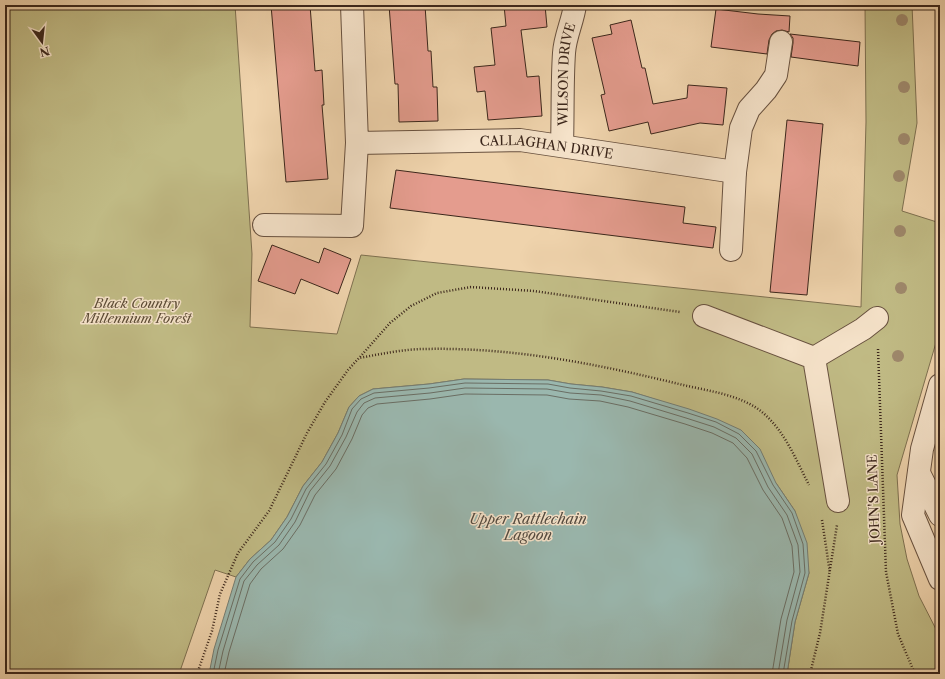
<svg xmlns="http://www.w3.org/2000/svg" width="945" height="679" viewBox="0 0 945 679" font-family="'Libre Caslon Text',serif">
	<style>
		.green { fill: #c0ba84; stroke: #7e7050 }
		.water { fill: #9ab7ae; stroke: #747d73 }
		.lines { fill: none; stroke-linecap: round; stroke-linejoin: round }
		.shore { stroke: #6a6e64; stroke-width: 1 }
		.building { fill: #e49c8e; stroke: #3b261b }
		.minor-casing { stroke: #68513f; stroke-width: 24 }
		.path { stroke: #3b261b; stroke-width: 2.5; stroke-dasharray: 1 2; stroke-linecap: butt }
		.minor { stroke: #f5e2c9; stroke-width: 22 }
		.tree { fill: #9e886b }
		.labels { text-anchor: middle; stroke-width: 3; stroke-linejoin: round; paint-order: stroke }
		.street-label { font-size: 13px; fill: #3b261b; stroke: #f5e2c9 }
		.park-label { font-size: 13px; font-style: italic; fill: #5c4b35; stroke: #f5e2c9 }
		.water-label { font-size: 14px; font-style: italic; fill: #534a40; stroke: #f5e2c9 }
	</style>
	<rect width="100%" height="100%" fill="#efd3ac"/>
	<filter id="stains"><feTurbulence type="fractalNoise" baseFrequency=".005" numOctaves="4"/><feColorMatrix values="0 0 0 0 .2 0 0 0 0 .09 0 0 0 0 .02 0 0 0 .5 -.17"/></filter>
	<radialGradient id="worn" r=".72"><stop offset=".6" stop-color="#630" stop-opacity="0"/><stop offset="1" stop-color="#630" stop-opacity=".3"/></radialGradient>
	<path class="green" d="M 5,5 L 235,5 L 252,254 L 250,327 L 337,334 L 361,255 L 861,307 L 866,122 L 865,5 L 912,5 L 917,123 L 902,211 L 940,223 L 940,329 L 897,475 L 900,524 L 907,559 L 919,596 L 940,637 L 940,674 L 787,674 L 795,622 L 809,573 L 795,511 L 776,483 L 657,400 L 632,392 L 602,387 L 571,384 L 548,380 L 464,379 L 429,384 L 373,389 L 359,396 L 349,407 L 338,433 L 322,462 L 303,486 L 287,517 L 271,540 L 250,559 L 236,577 L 215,570 L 179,674 L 5,674 Z"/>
	<path class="water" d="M 464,379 L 548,380 L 571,384 L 602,387 L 632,392 L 689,409 L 717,419 L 741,430 L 760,449 L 776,483 L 795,511 L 807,543 L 809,573 L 795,622 L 787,674 L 209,674 L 214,649 L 236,577 L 250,559 L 271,540 L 287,517 L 303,486 L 322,462 L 338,433 L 349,407 L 359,396 L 373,389 L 429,384 Z"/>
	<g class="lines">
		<path class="shore" d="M 213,674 L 218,650 L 240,579 L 253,562 L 275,542 L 291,519 L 306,489 L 326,464 L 342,435 L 352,409 L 361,399 L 374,393 L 429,388 L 465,383 L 548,384 L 570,388 L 601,391 L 631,396 L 688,413 L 716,422 L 739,434 L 756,451 L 773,485 L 792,513 L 803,544 L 805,573 L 792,621 L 783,674
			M 218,674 L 223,651 L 244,581 L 257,565 L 279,545 L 295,522 L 310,491 L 330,466 L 346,437 L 357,412 L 364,403 L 375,398 L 430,393 L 465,388 L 547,389 L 570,393 L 601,395 L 630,401 L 686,418 L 714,427 L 736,438 L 752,454 L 768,487 L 787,515 L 798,545 L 800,572 L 787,620 L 778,674
			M 224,674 L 229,652 L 250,584 L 261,569 L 283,549 L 300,525 L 315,495 L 336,469 L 352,439 L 362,415 L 368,408 L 377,404 L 430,399 L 465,394 L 547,395 L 569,399 L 600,401 L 628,407 L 685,424 L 712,433 L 733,443 L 747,458 L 763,490 L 782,518 L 792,546 L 794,572 L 781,619 L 772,674"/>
	</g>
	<path class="building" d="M 271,5 L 310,5 L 315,71 L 322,70 L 324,105 L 322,105 L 328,179 L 286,182 Z
		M 389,5 L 425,5 L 428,51 L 431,51 L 433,87 L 437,87 L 438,121 L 399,122 L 398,84 L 395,84 Z
		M 504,5 L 545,5 L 547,27 L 521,30 L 527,77 L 539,76 L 542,116 L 488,120 L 485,91 L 477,92 L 474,67 L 495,65 L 491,28 L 506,26 Z
		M 716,9 L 758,14 L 790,16 L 789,32 L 782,30 L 776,31 L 772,34 L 769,40 L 767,54 L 711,47 Z
		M 631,20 L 642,68 L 645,68 L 653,104 L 687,98 L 688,85 L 727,88 L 723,125 L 700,123 L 651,134 L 648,122 L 609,131 L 601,95 L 605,94 L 592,38 L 612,34 L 610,25 Z
		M 790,34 L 860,42 L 858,66 L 791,57 L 793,43 L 793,38 Z
		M 787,120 L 823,124 L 807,295 L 770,292 Z
		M 396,170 L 685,207 L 683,223 L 716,227 L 713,248 L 390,208 Z
		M 272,245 L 319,263 L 324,248 L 351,259 L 338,294 L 301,279 L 295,294 L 258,281 Z"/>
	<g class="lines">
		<defs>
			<g id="minor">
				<path id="s1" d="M 352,5 L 357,143 L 520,140 L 735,172"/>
				<path id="s2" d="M 562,145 C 563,115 562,83 564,53 C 565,36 573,21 575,5"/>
				<path d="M 264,225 L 352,226 L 357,143"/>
				<path d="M 731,250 L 735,172 L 741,128 L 749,109 L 766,90 L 776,75 L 781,42"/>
				<path d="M 704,316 L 814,358 L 838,501"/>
				<path d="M 814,358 L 863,329 L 877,318"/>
				<path d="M 940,385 L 922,449 L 913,515 L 940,579"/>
				<path d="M 919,473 L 940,515"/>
			</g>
		</defs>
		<use href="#minor" class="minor-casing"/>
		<path class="path" d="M 878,349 L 886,572 L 898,634 L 915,674
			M 360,357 L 390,323 L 411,306 L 437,293 L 471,287 L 534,291 L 680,312
			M 822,520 L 830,573
			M 197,674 L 212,631 L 220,594 L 238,553 L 269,511 L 307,433 L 325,402 L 348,370 L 359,358 C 381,354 404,349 425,349 C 512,347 598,364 683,385 C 709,391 741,395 762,412 C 785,431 796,460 809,485
			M 810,674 L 820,633 L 837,525"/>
		<use href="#minor" class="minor"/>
	</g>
	<g class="tree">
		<circle cx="902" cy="20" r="6"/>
		<circle cx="904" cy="87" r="6"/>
		<circle cx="904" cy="139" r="6"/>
		<circle cx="899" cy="176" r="6"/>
		<circle cx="900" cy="231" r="6"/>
		<circle cx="901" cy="288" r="6"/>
		<circle cx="898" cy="356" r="6"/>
	</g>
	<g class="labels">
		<g class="street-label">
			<text dy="5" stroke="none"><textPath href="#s2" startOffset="71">WILSON DRIVE</textPath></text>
			<text dy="5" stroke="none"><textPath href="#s1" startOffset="328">CALLAGHAN DRIVE</textPath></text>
			<text transform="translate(873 499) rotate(-92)" y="5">JOHN'S LANE</text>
		</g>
		<g class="park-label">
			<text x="137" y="308">Black Country<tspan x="137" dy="15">Millennium Forest</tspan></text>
		</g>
		<g class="water-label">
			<text x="528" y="524">Upper Rattlechain<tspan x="528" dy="16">Lagoon</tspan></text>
		</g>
	</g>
	<rect width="945" height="679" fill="none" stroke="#efd3ac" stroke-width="20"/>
	<rect x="6" y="6" width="933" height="667" fill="none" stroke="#3b261b" stroke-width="2"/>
	<rect x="10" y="10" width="925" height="659" fill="none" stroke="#3b261b"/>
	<g transform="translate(42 42) rotate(165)" stroke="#f5e2c9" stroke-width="3" paint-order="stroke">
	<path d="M0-3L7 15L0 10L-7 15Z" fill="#3b261b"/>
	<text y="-6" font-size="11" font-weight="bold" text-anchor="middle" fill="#3b261b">N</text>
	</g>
	<rect width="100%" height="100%" filter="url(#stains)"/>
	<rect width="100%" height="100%" fill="url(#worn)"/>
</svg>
